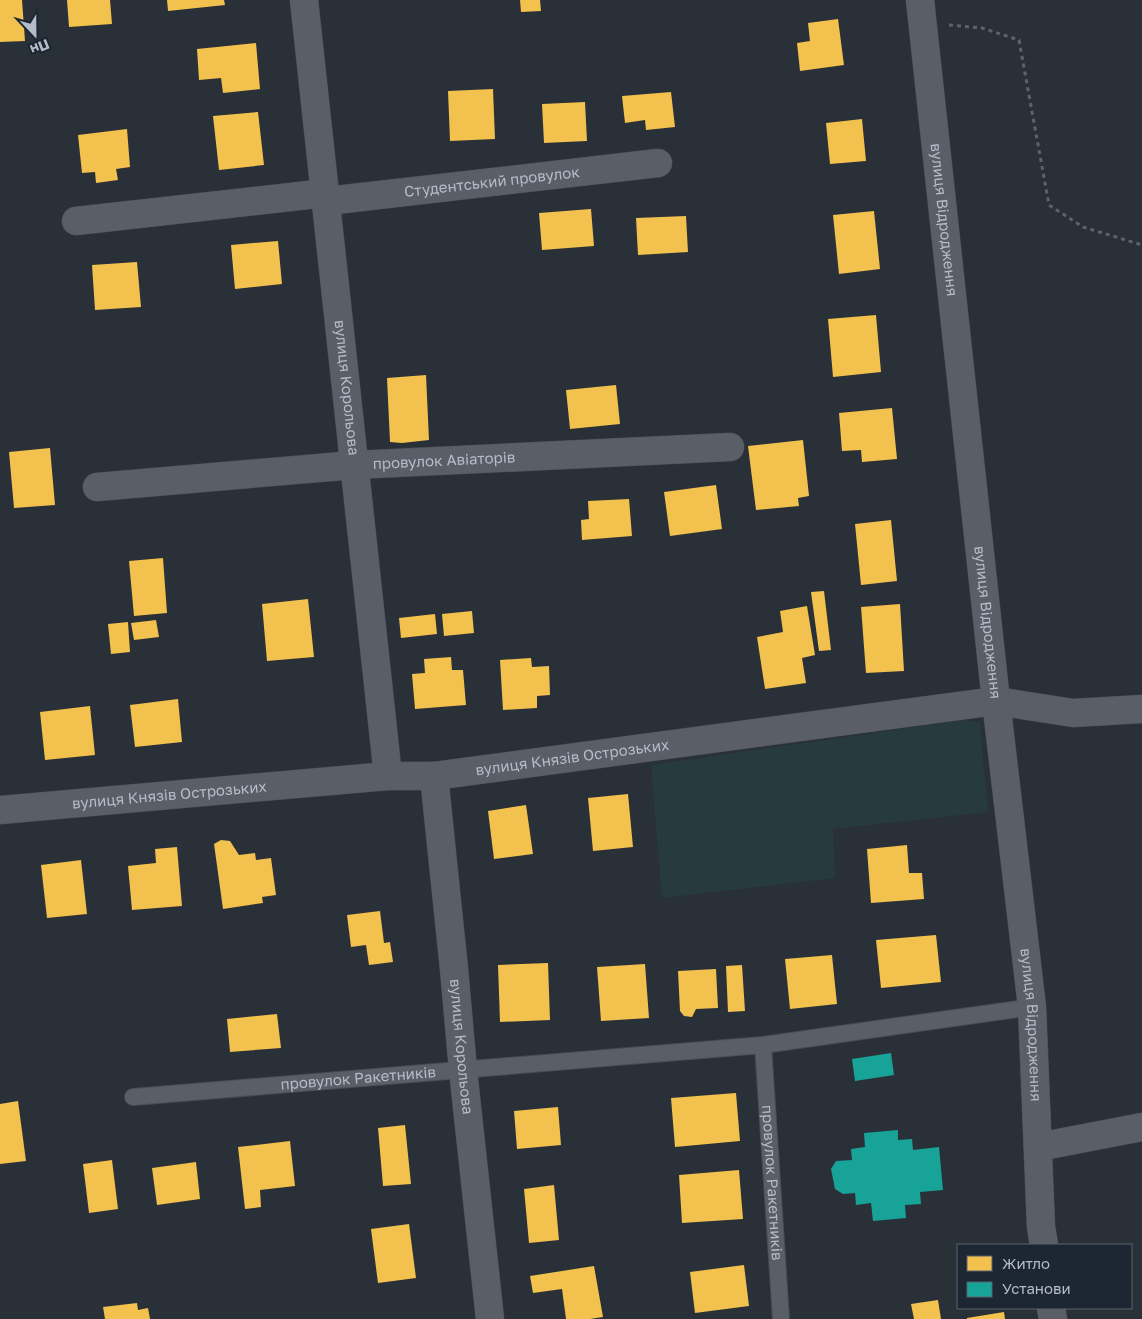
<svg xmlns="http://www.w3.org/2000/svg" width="1142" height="1319" viewBox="0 0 1142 1319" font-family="'Golos Text',sans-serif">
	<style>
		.green { fill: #273a3e }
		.homes { fill: #f2c14e }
		.public { fill: #17a398 }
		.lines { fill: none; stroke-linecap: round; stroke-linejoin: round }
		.lane-casing { stroke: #484c53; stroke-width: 18 }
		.street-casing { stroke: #484c53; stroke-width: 29 }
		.path { stroke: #5d636a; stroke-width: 3; stroke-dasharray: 4 4; stroke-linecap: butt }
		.lane { stroke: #5a5e66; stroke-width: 16 }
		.street { stroke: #5a5e66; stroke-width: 28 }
		.labels { text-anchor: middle; stroke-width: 5; stroke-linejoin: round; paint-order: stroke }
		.street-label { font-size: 15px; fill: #b4bcc9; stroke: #1d2633 }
	</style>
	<rect width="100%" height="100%" fill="#2a3038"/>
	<path class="green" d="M 964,720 L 980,723 L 988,812 L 833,829 L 835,878 L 662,898 L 651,765 Z"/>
	<path class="homes" d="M 0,0 L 22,0 L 25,41 L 0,42 Z
		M 67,0 L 110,0 L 112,24 L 69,27 Z
		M 167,0 L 224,0 L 225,5 L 168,11 Z
		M 520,0 L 540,0 L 541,11 L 521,12 Z
		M 838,19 L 844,65 L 800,71 L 797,43 L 810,41 L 808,23 Z
		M 256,43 L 260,89 L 223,93 L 221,78 L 199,80 L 197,49 Z
		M 493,89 L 495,139 L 450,141 L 448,91 Z
		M 671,92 L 675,127 L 646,130 L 645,120 L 625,123 L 622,96 Z
		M 585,102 L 587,141 L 544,143 L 542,104 Z
		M 258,112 L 264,165 L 219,170 L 213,116 Z
		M 862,119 L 866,161 L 830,164 L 826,123 Z
		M 127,129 L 130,167 L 116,169 L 118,180 L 96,183 L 95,172 L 82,173 L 78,135 Z
		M 591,209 L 594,246 L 542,250 L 539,213 Z
		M 874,211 L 880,269 L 839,274 L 833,215 Z
		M 686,216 L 688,252 L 638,255 L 636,218 Z
		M 278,241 L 282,284 L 235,289 L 231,245 Z
		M 137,262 L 141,307 L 95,310 L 92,265 Z
		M 876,315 L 881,372 L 833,377 L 828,319 Z
		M 426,375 L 429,440 L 402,443 L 390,442 L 387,378 Z
		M 616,385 L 620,424 L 570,429 L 566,390 Z
		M 892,408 L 897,459 L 862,462 L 861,450 L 842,451 L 839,413 Z
		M 803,440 L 809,496 L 798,498 L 799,506 L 756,510 L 748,446 Z
		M 50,448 L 55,505 L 14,508 L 9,452 Z
		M 716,485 L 722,529 L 670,536 L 664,492 Z
		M 629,499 L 632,536 L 582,540 L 581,520 L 589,519 L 588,501 Z
		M 891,520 L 897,581 L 861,585 L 855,524 Z
		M 163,558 L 167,613 L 134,616 L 129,561 Z
		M 824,591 L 831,650 L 819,651 L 811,592 Z
		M 308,599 L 314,657 L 267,661 L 262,604 Z
		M 900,604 L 904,671 L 866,673 L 861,607 Z
		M 807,606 L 815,655 L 802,658 L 806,683 L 765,689 L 757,637 L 783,632 L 780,611 Z
		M 472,611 L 474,633 L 444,636 L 442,614 Z
		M 435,614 L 437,634 L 401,638 L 399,618 Z
		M 156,620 L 159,637 L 134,640 L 131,623 Z
		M 128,622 L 130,652 L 111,654 L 108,624 Z
		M 451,657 L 452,670 L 463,670 L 466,705 L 415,709 L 412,674 L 425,673 L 424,659 Z
		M 531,658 L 532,667 L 549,666 L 550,695 L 537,696 L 537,708 L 503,710 L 500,660 Z
		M 178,699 L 182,742 L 135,747 L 130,705 Z
		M 90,706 L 95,755 L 45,760 L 40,712 Z
		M 628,794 L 633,847 L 593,851 L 588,798 Z
		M 526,805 L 533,854 L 494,859 L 488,811 Z
		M 221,840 L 230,841 L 239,855 L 255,853 L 256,860 L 271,858 L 276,895 L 262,897 L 263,903 L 223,909 L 214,844 Z
		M 907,845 L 909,873 L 922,873 L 924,899 L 871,903 L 867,849 Z
		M 177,847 L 182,906 L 132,910 L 128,866 L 156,863 L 155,849 Z
		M 81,860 L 87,914 L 47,918 L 41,865 Z
		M 380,911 L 384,943 L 390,942 L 393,962 L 369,965 L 366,945 L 351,947 L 347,915 Z
		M 936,935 L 941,982 L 881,988 L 876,940 Z
		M 832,955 L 837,1004 L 790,1009 L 785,959 Z
		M 548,963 L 550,1020 L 500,1022 L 498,965 Z
		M 645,964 L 649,1018 L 601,1021 L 597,967 Z
		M 742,965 L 745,1011 L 728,1012 L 726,966 Z
		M 716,969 L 718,1008 L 696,1009 L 692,1017 L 684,1016 L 680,1011 L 678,971 Z
		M 277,1014 L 281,1048 L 230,1052 L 227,1019 Z
		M 736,1093 L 740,1141 L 675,1147 L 671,1098 Z
		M 18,1101 L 26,1161 L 0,1164 L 0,1104 Z
		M 558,1107 L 561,1145 L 517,1149 L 514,1111 Z
		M 405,1125 L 411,1184 L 383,1186 L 378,1128 Z
		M 290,1141 L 295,1186 L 260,1190 L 261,1207 L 245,1209 L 238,1147 Z
		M 112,1160 L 118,1209 L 89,1213 L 83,1164 Z
		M 196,1162 L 200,1199 L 157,1205 L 152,1168 Z
		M 739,1170 L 743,1219 L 682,1223 L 679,1175 Z
		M 554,1185 L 559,1240 L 529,1243 L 524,1189 Z
		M 409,1224 L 416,1278 L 378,1283 L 371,1229 Z
		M 744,1265 L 749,1306 L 695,1313 L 690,1272 Z
		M 594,1266 L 603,1317 L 590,1319 L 566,1319 L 562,1289 L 533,1293 L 530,1276 Z
		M 938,1300 L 941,1319 L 914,1319 L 911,1304 Z
		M 137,1303 L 138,1310 L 148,1308 L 150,1319 L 105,1319 L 103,1307 Z
		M 1004,1312 L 1005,1319 L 967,1319 L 967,1318 Z"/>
	<path class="public" d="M 891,1053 L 894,1075 L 855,1081 L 852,1059 Z
		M 898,1130 L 898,1140 L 912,1139 L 913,1150 L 939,1147 L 943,1190 L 920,1192 L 921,1204 L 905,1205 L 906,1218 L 873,1221 L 871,1203 L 856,1205 L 855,1193 L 843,1194 L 835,1189 L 831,1169 L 836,1161 L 852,1160 L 851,1149 L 865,1147 L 864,1133 Z"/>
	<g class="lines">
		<defs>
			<g id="lane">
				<path id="s1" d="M 763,1045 L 781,1319"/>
				<path id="s2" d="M 133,1097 L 763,1045 L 1032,1007"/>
			</g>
			<g id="street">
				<path id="s3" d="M 304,0 C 334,259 360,518 388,776"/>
				<path id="s4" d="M 920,0 L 996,701 L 1032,1007 L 1041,1227 L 1044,1245"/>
				<path id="s5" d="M 327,201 L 658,163"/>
				<path d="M 76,221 L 326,193"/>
				<path id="s6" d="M 97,487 L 354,465 L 730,447"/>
				<path id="s7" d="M 434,776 L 454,969 L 463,1070 L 490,1319"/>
				<path id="s8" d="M 0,810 L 388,776 L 434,776 L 996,701 L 1073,713 L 1142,709"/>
				<path d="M 1038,1147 L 1142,1127"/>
				<path d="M 1051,1308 L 1053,1319"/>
			</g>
		</defs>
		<use href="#lane" class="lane-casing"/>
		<use href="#street" class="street-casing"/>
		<path class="path" d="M 949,25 L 982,28 L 1019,40 L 1049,205 L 1083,227 L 1142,245"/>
		<use href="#lane" class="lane"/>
		<use href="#street" class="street"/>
	</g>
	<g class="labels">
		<g class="street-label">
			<text dy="5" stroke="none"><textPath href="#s5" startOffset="166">Студентський провулок</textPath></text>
			<text dy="5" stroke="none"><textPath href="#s4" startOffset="221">вулиця Відродження</textPath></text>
			<text dy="5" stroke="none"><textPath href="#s3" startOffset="390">вулиця Корольова</textPath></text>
			<text dy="5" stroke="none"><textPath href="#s6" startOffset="348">провулок Авіаторів</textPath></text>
			<text dy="5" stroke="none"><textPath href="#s4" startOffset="626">вулиця Відродження</textPath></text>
			<text dy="5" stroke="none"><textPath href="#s8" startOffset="575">вулиця Князів Острозьких</textPath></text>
			<text dy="5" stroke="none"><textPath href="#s8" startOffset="170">вулиця Князів Острозьких</textPath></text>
			<text dy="5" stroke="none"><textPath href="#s4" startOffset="1031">вулиця Відродження</textPath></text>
			<text dy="5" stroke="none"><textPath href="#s7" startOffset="272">вулиця Корольова</textPath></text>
			<text dy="5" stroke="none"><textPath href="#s2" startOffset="226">провулок Ракетників</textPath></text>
			<text dy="5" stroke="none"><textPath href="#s1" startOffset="138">провулок Ракетників</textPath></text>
		</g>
	</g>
	<rect x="957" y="1244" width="175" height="65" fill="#1d2633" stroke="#59626f"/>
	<rect x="967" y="1256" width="25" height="15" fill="#f2c14e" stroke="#59626f"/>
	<text x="1002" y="1269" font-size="15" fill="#b4bcc9">Житло</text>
	<rect x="967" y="1282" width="25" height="15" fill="#17a398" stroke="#59626f"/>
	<text x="1002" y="1294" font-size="15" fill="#b4bcc9">Установи</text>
	<g transform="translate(35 35) rotate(158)" stroke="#1d2633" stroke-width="4" paint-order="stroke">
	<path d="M0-4L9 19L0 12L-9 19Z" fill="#b4bcc9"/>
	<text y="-8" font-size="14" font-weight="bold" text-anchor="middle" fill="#b4bcc9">Пн</text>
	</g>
</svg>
